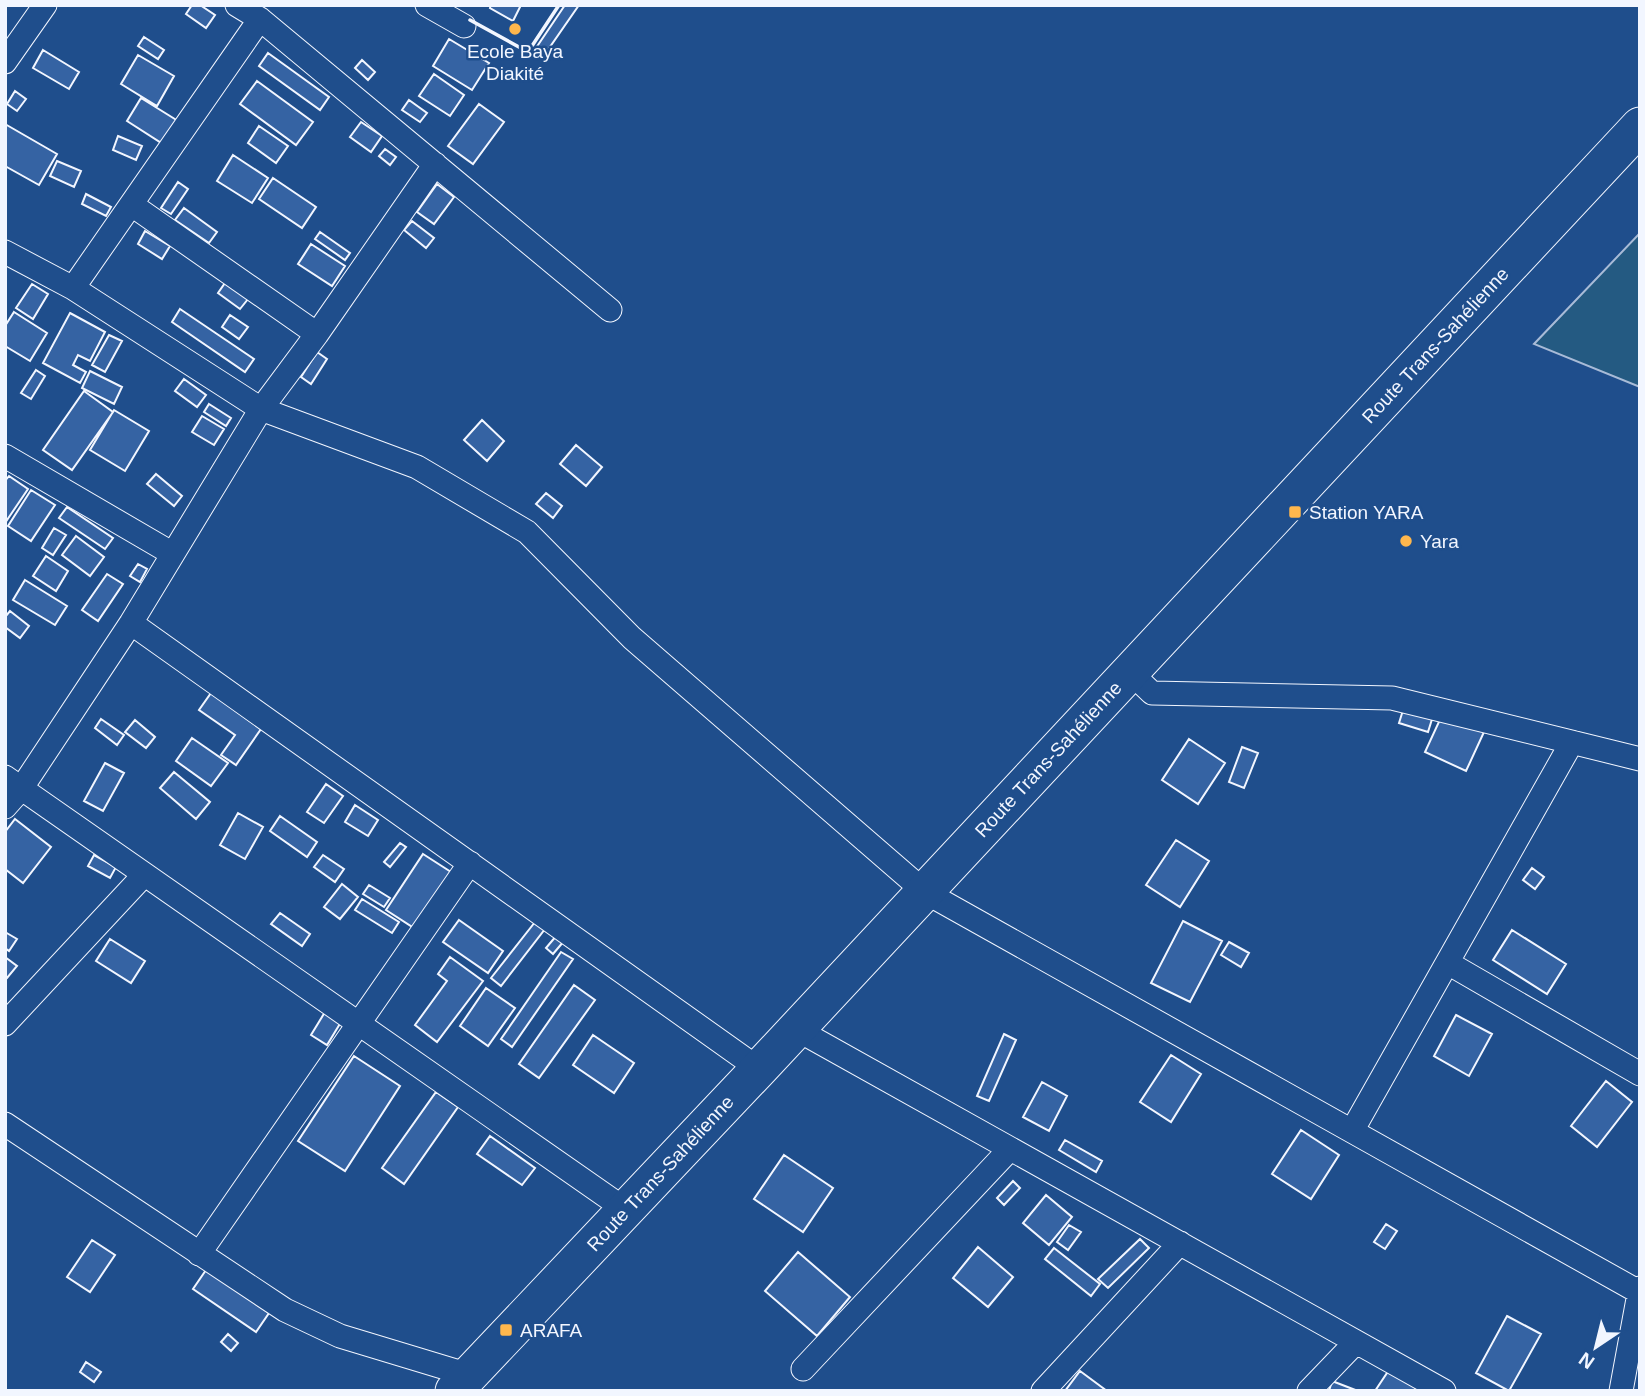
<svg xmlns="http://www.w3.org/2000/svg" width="1645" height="1396" viewBox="0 0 1645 1396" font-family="Arial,sans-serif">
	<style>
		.green { fill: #245a82; stroke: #a8bbd7; stroke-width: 2 }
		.building { fill: #3563a3; stroke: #f2f6ff; stroke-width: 2 }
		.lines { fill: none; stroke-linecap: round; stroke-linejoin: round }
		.minor-casing { stroke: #f2f6ff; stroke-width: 25 }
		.trunk-casing { stroke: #f2f6ff; stroke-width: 39 }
		.minor { stroke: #1f4e8c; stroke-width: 23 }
		.trunk { stroke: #1f4e8c; stroke-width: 37 }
		.wall { stroke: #f2f6ff; stroke-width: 3.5 }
		.poi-dot { fill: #ffb74d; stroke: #1f4e8c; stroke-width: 2.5 }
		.labels { text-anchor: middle; stroke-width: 5; stroke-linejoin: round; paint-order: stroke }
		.poi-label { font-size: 19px; fill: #f2f6ff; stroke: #1f4e8c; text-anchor: start }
		.street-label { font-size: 19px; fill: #f2f6ff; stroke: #1f4e8c }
	</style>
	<rect width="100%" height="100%" fill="#1f4e8c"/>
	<path class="green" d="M 1640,233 L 1640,387 L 1534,344 Z"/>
	<path class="building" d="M 192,5 L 200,5 L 215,15 L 206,28 L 186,14 Z
		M 491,5 L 521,5 L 513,21 L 490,8 Z
		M 565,5 L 579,5 L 545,54 L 536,48 Z
		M 144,37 L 164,50 L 158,59 L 138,46 Z
		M 449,39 L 489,63 L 472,90 L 433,66 Z
		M 43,50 L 79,72 L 69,89 L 33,68 Z
		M 268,53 L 329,97 L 320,110 L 259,66 Z
		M 138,55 L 174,76 L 157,106 L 121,84 Z
		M 362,60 L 375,72 L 368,80 L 355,68 Z
		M 434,74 L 464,95 L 450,116 L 419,96 Z
		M 257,81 L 313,122 L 296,145 L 240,104 Z
		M 15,91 L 26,99 L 17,111 L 7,104 Z
		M 141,98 L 178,121 L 163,144 L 127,121 Z
		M 409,100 L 427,113 L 420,122 L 402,110 Z
		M 479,104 L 504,122 L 473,164 L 448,146 Z
		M 361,122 L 382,136 L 371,152 L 350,137 Z
		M 5,124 L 57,154 L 39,185 L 5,166 Z
		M 259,126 L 288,146 L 276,163 L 248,143 Z
		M 118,136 L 142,146 L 136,160 L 113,150 Z
		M 385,149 L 396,157 L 390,165 L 379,156 Z
		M 233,155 L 268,178 L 252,203 L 217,181 Z
		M 57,161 L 81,171 L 74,187 L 50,176 Z
		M 273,178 L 316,207 L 302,228 L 259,199 Z
		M 178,182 L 188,189 L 171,214 L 161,208 Z
		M 437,184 L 454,197 L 434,224 L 417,212 Z
		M 86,194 L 111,207 L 106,216 L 82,204 Z
		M 184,208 L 217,232 L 209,243 L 175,220 Z
		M 412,221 L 434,238 L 426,248 L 404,230 Z
		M 145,231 L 170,246 L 162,259 L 138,244 Z
		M 320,232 L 350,253 L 345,260 L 315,239 Z
		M 311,244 L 345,266 L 332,286 L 298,264 Z
		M 225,283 L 248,299 L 240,309 L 218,293 Z
		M 32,284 L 48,294 L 33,319 L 16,308 Z
		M 180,309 L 254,359 L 245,372 L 172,322 Z
		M 14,312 L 47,333 L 30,361 L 5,346 L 5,326 Z
		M 70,313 L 105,332 L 90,361 L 78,355 L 73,365 L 86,372 L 80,383 L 43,363 Z
		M 230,315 L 248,327 L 239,339 L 222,327 Z
		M 109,335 L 122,341 L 105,372 L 92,365 Z
		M 317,352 L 327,359 L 311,384 L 301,377 Z
		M 36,370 L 45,376 L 31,399 L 21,393 Z
		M 90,371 L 122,387 L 114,404 L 82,388 Z
		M 184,379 L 206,395 L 197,407 L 175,391 Z
		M 84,391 L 113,412 L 72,470 L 43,450 Z
		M 209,404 L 231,418 L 226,426 L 204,412 Z
		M 114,410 L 149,431 L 125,471 L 90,450 Z
		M 202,416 L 224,429 L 214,445 L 192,432 Z
		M 482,420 L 504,441 L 487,461 L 464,440 Z
		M 576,445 L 602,467 L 586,486 L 560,464 Z
		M 156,474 L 182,496 L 174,506 L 147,484 Z
		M 9,476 L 28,489 L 5,523 L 5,481 Z
		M 31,490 L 55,505 L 31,541 L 8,526 Z
		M 546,493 L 562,506 L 553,518 L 536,504 Z
		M 67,507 L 113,538 L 105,549 L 59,518 Z
		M 54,528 L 66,535 L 53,555 L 42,548 Z
		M 76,536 L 104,557 L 90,576 L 62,555 Z
		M 46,556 L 68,571 L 56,591 L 33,576 Z
		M 138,564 L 147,569 L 140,582 L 130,576 Z
		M 107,574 L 123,584 L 98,621 L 82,610 Z
		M 25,580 L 67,606 L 55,625 L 13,600 Z
		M 10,611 L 29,626 L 20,638 L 5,627 L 5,617 Z
		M 211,693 L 261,729 L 236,765 L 221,755 L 235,735 L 199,710 Z
		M 1404,707 L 1433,716 L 1428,732 L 1399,723 Z
		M 1443,713 L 1484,732 L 1466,771 L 1425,752 Z
		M 101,719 L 124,735 L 117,745 L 95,728 Z
		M 135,720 L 155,737 L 146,748 L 125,732 Z
		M 192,738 L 228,763 L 211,786 L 176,761 Z
		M 1189,739 L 1225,763 L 1198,804 L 1162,780 Z
		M 1242,747 L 1258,753 L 1244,788 L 1229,782 Z
		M 105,763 L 124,773 L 103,811 L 84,801 Z
		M 174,772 L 210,802 L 196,819 L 160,788 Z
		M 326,784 L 343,796 L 324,823 L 307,812 Z
		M 355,805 L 378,820 L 368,836 L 345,822 Z
		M 238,813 L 263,827 L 245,859 L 220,845 Z
		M 280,816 L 317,842 L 307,857 L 270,831 Z
		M 15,819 L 51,847 L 23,883 L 5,869 L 5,832 Z
		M 1176,840 L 1209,861 L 1180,907 L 1146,885 Z
		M 400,843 L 406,847 L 390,867 L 384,862 Z
		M 423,854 L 451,872 L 414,928 L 386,910 Z
		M 94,855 L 116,867 L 110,878 L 88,866 Z
		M 323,855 L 344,869 L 335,882 L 314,867 Z
		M 1532,868 L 1544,877 L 1535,889 L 1523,880 Z
		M 342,884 L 358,897 L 340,919 L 324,907 Z
		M 369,885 L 390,898 L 384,907 L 363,894 Z
		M 362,899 L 399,922 L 392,933 L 355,910 Z
		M 280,913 L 310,934 L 302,946 L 271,924 Z
		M 459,920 L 503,951 L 488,973 L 443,942 Z
		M 1183,921 L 1222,941 L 1190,1002 L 1151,983 Z
		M 535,922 L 545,929 L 501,986 L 491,978 Z
		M 1512,930 L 1566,964 L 1547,994 L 1493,960 Z
		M 5,932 L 17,939 L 9,951 L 5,948 Z
		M 557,935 L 564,941 L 553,954 L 546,948 Z
		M 110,939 L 145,961 L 131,983 L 96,961 Z
		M 1229,942 L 1249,953 L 1241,967 L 1221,955 Z
		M 561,952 L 573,959 L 512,1047 L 501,1039 Z
		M 5,957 L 17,966 L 7,978 L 5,977 Z
		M 450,957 L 483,981 L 437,1042 L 415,1025 L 447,981 L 438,974 Z
		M 574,985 L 595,1000 L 539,1078 L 519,1064 Z
		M 486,988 L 515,1008 L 488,1046 L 460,1026 Z
		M 325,1012 L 341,1022 L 327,1045 L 311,1035 Z
		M 1456,1015 L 1492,1034 L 1469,1076 L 1434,1056 Z
		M 1004,1034 L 1016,1040 L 989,1101 L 977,1096 Z
		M 593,1035 L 634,1063 L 614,1093 L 573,1065 Z
		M 1171,1055 L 1201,1074 L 1171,1122 L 1140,1102 Z
		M 354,1056 L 400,1086 L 345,1171 L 298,1141 Z
		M 1606,1081 L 1632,1102 L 1597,1147 L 1571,1126 Z
		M 1042,1082 L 1067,1096 L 1049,1131 L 1023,1117 Z
		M 436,1092 L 458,1107 L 404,1184 L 382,1168 Z
		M 1301,1130 L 1339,1155 L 1311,1199 L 1272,1174 Z
		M 490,1136 L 535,1168 L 522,1185 L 477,1154 Z
		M 1065,1140 L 1102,1161 L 1096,1172 L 1059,1150 Z
		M 784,1155 L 833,1188 L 803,1232 L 754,1199 Z
		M 1013,1181 L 1020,1188 L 1004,1205 L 997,1198 Z
		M 1046,1195 L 1072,1217 L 1049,1245 L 1023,1223 Z
		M 1386,1224 L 1397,1231 L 1385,1249 L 1374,1242 Z
		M 1069,1225 L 1081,1232 L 1068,1250 L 1057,1242 Z
		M 1140,1239 L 1149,1248 L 1108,1288 L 1098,1279 Z
		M 92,1240 L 115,1255 L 90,1292 L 67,1277 Z
		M 978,1247 L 1013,1277 L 988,1307 L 953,1278 Z
		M 1054,1248 L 1100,1284 L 1091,1296 L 1045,1259 Z
		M 798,1252 L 850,1297 L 817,1336 L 765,1291 Z
		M 206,1270 L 269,1313 L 256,1332 L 193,1289 Z
		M 1507,1316 L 1541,1334 L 1509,1391 L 1476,1373 Z
		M 228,1334 L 238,1343 L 231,1351 L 221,1342 Z
		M 86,1362 L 101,1372 L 94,1382 L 80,1372 Z
		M 1389,1370 L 1420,1391 L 1375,1391 Z
		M 1080,1371 L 1107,1391 L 1065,1391 Z
		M 1332,1381 L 1358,1391 L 1329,1391 Z"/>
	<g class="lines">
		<defs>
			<path id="minor" d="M 237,5 L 260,19 L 610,310
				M 427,5 L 464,26
				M 5,62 L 45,5
				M 132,205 L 317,334
				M 5,252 L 73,288 L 261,409 L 417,467 L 527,532 L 632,638 L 925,892 L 1639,1292
				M 73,288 L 260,19
				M 5,456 L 173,554
				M 131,623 L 759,1069
				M 1130,672 L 1152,693 L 1392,698 L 1640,759
				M 5,777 L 626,1210
				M 5,807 L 21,789 L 131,623 L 261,409 L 317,334 L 435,164
				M 1448,963 L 1640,1074
				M 5,1024 L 144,875
				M 796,1029 L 1444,1391
				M 5,1124 L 285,1310 L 340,1336 L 469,1375
				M 1352,1131 L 1572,742
				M 199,1254 L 470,863
				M 803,1369 L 1010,1149
				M 1043,1391 L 1180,1243
				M 1309,1391 L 1356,1342
				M 1621,1391 L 1640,1288"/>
			<path id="trunk" d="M 454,1391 L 759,1069 L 1640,126"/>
		</defs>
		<use href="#minor" class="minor-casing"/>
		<use href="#trunk" class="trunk-casing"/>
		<use href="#minor" class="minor"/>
		<use href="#trunk" class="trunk"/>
		<path class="wall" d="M 470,20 L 528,52 L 559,5"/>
	</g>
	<g class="poi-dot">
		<circle cx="515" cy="29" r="7"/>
		<rect x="1288" y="505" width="14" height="14" rx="3.5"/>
		<circle cx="1406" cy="541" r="7"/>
		<rect x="499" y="1323" width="14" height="14" rx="3.5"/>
	</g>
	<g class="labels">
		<g class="poi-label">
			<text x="515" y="58" text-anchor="middle">Ecole Baya<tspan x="515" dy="22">Diakité</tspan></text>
			<text x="1309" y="519">Station YARA</text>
			<text x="1420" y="548">Yara</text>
			<text x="520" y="1337">ARAFA</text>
		</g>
		<g class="street-label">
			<text transform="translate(1435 345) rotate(-47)" y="7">Route Trans-Sahélienne</text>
			<text transform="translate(1048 759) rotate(-47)" y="7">Route Trans-Sahélienne</text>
			<text transform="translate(660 1173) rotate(-47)" y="7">Route Trans-Sahélienne</text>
		</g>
	</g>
	<rect width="1645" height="1396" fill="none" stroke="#f2f6ff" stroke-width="14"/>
	<g transform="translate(1596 1347) rotate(215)" stroke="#1f4e8c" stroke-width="5" paint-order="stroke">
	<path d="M0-5L12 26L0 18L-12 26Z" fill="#f2f6ff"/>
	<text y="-10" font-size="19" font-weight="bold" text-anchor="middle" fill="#f2f6ff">N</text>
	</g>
</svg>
